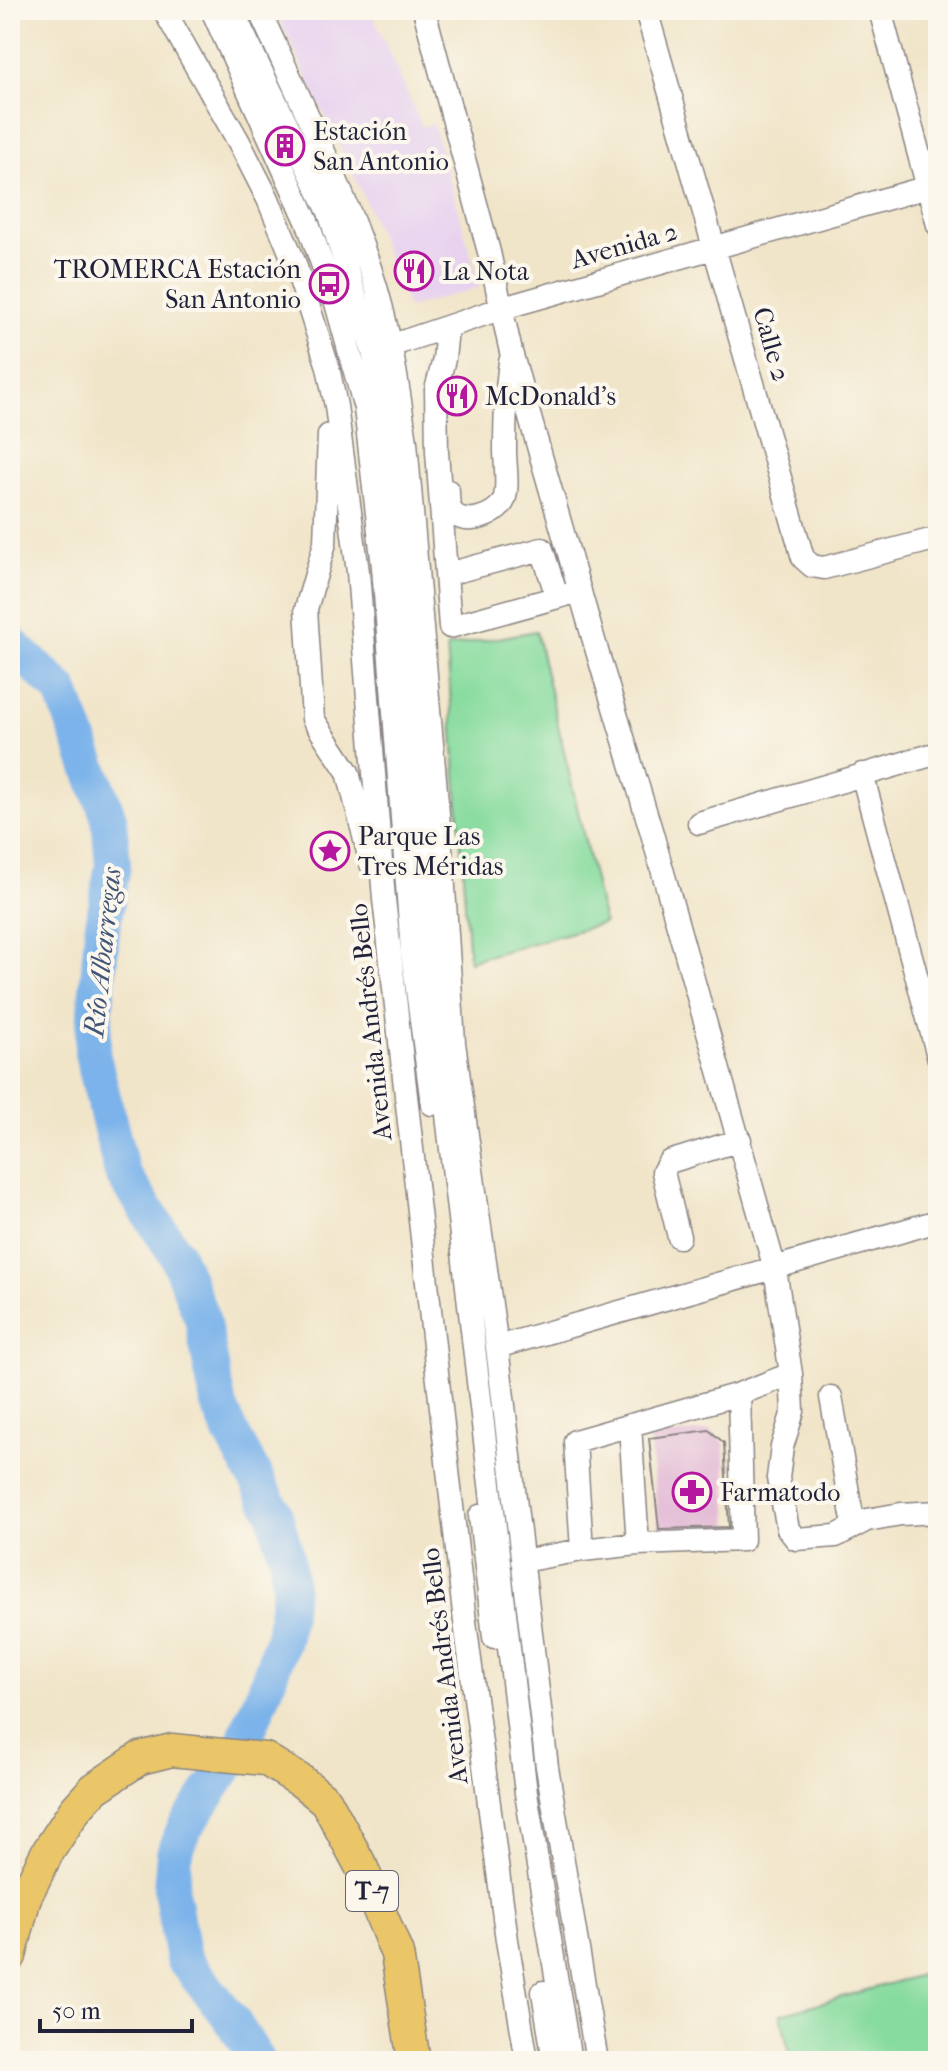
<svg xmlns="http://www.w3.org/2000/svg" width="948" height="2071" viewBox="0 0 948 2071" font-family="'IM FELL French Canon',serif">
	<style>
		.built { fill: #e7d2ef }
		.green { fill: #86db9e; stroke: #547e6c; stroke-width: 2 }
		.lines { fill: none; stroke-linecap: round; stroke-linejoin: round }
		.river { stroke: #7bb3ea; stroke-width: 36 }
		.building { fill: #dfb1d3 }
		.minor-casing { stroke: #8a8482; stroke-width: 25 }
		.highway-casing { stroke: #8a8482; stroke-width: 35 }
		.minor { stroke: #fff; stroke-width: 22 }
		.highway { stroke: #eac669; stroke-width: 32 }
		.labels { text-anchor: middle; stroke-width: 8; stroke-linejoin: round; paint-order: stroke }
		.shield { fill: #fbf7ec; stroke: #636270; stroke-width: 2 }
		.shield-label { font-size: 24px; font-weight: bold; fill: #22223b }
		.poi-label { font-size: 26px; fill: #22223b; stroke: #fbf7ec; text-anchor: start }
		.street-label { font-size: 26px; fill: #22223b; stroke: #fbf7ec }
		.water-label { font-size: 28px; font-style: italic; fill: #415578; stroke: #fbf7ec }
	</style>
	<rect width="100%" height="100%" fill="#fbf7ec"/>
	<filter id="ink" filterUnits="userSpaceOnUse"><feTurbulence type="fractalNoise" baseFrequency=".0125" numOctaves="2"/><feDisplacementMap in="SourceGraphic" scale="16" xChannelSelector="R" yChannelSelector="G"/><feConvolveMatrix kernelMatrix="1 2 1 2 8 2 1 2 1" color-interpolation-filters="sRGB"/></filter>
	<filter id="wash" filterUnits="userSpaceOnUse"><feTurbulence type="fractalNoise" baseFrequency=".006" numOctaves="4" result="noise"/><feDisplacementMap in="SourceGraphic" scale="32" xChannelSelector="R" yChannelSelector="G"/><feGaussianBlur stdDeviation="1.8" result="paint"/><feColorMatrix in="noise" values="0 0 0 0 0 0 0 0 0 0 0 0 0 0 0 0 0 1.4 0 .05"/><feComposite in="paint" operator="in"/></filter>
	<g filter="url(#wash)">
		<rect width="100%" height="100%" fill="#f1e5c9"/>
		<path class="built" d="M 275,10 L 371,10 L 422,127 L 433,123 L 480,287 L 408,308 L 365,200 Z"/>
		<path class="green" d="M 536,631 L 604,923 L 469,961 L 447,647 Z
			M 938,1970 L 938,2061 L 791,2061 L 781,2014 Z"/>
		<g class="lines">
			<path class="river" d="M 10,643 L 61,690 L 109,818 L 113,865 L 102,930 L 92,1053 L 122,1173 L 176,1254 L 202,1318 L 218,1403 L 231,1433 L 274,1511 L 286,1556 L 290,1587 L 283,1636 L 266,1687 L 243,1743 L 184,1829 L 174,1854 L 171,1890 L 183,1959 L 229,2016 L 258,2061"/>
		</g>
		<g id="blocks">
			<path class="building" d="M 709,1430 L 724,1443 L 729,1527 L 659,1529 L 649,1438 Z"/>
		</g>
	</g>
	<g filter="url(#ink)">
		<use href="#blocks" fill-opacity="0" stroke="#8a8482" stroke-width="2"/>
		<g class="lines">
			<defs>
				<path id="minor" d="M 164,10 L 239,142 L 268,199 L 295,264 L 328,367 L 336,406 L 358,572 L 384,899 L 465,1622 L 507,1940 L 527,2061
					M 212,10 L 307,221 L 336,303 L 365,408 L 383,567 L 412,951 L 432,1104
					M 232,10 L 329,212 L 373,352 L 387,421 L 433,974 L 448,1124 L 526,1793 L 570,2061
					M 259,10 C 298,95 340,180 370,268 C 389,324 398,384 406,442 L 443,872 L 454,1043 L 497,1347 L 547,1767 L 597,2061
					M 424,10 L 489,252 L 511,352 L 597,651 L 651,830 L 775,1269 L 791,1374 L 793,1411 L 782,1447 L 778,1478 L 788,1529 L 796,1539 L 836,1536 L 867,1520 L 901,1514 L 938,1512
					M 646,10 L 803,558 L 812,566 L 824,568 L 938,538
					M 880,10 L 938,225
					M 447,329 L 444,359 L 436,390 L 437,452 L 450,627 L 580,591
					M 378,350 L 503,308 L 938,184
					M 329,435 L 325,543 L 306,609 L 313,719 L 348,772 L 371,864
					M 448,491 C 448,497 448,504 451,510 C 461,528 497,517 504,500 C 509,487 505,465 505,450 C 505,420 506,391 510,362
					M 447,574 L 542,549 L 557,597
					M 862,774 L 938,1056
					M 699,823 L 938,753
					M 679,1237 L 663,1172 L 669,1162 L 740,1140
					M 497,1347 L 938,1221
					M 831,1397 L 854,1526
					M 630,1425 L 638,1544
					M 480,1516 L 494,1637
					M 582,1550 L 575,1441 L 739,1394 L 791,1374
					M 522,1561 L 582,1550 L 638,1544 L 743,1540 L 739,1394
					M 543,1992 L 554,2061"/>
				<path id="highway" d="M 10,1956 L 25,1897 L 47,1853 L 75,1810 L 94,1789 L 140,1758 L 172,1750 L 265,1759 L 301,1781 L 326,1801 L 362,1868 L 397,1954 L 414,2061"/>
			</defs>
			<use href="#minor" class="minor-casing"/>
			<use href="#highway" class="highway-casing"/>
			<use href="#minor" class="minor"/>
			<use href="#highway" class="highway"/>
		</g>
	</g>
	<defs>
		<symbol id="building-ring" viewBox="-11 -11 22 22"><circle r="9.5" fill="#fbf7ec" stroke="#b5179e" stroke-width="1.5"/><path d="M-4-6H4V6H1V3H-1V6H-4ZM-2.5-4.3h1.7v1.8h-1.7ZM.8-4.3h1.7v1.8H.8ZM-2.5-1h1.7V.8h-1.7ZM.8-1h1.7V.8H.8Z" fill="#b5179e"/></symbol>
		<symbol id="restaurant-ring" viewBox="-11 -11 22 22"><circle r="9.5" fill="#fbf7ec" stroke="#b5179e" stroke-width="1.5"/><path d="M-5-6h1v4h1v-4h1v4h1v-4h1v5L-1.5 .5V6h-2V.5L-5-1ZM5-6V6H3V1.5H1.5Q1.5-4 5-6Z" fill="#b5179e"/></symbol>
		<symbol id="bus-ring" viewBox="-11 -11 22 22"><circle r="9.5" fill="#fbf7ec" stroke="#b5179e" stroke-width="1.5"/><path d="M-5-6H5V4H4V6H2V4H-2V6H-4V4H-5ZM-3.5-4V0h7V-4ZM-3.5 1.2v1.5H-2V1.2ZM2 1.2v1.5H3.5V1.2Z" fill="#b5179e"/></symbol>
		<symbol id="sight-ring" viewBox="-11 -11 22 22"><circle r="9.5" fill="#fbf7ec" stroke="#b5179e" stroke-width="1.5"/><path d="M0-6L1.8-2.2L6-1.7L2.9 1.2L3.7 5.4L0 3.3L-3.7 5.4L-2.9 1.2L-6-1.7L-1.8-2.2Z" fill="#b5179e"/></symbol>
		<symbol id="pharmacy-ring" viewBox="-11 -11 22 22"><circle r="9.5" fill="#fbf7ec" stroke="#b5179e" stroke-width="1.5"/><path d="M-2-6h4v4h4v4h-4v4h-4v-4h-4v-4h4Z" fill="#b5179e"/></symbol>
	</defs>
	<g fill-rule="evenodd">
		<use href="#building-ring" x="263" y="124" width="44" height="44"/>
		<use href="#restaurant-ring" x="392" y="249" width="44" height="44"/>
		<use href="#bus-ring" x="307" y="262" width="44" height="44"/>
		<use href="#restaurant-ring" x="435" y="374" width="44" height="44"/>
		<use href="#sight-ring" x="308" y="829" width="44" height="44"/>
		<use href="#pharmacy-ring" x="670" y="1470" width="44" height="44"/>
	</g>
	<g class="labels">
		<rect class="shield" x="346" y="1871" width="52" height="40" rx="6"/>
		<g class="shield-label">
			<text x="372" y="1899">T-7</text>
		</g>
		<g class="poi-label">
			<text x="313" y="140">Estación<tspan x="313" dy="30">San Antonio</tspan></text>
			<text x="301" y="278" text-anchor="end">TROMERCA Estación<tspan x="301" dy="30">San Antonio</tspan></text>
			<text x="442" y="280">La Nota</text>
			<text x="485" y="405">McDonald's</text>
			<text x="358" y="845">Parque Las<tspan x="358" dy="30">Tres Méridas</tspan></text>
			<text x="720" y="1501">Farmatodo</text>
		</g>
		<g class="street-label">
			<text transform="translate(624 245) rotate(-16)" y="9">Avenida 2</text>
			<text transform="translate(772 344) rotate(74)" y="9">Calle 2</text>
			<text transform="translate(370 1022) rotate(-96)" y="9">Avenida Andrés Bello</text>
			<text transform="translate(444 1666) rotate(-97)" y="9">Avenida Andrés Bello</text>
		</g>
		<g class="water-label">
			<text transform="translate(102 952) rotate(-84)" y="10">Río Albarregas</text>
		</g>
	</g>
	<rect width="948" height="2071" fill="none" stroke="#fbf7ec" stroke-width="40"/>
	<path d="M40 2019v12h152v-12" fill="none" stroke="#22223b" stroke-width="4"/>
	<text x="52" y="2019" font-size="24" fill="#22223b" stroke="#fbf7ec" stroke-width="6" paint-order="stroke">50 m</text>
</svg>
